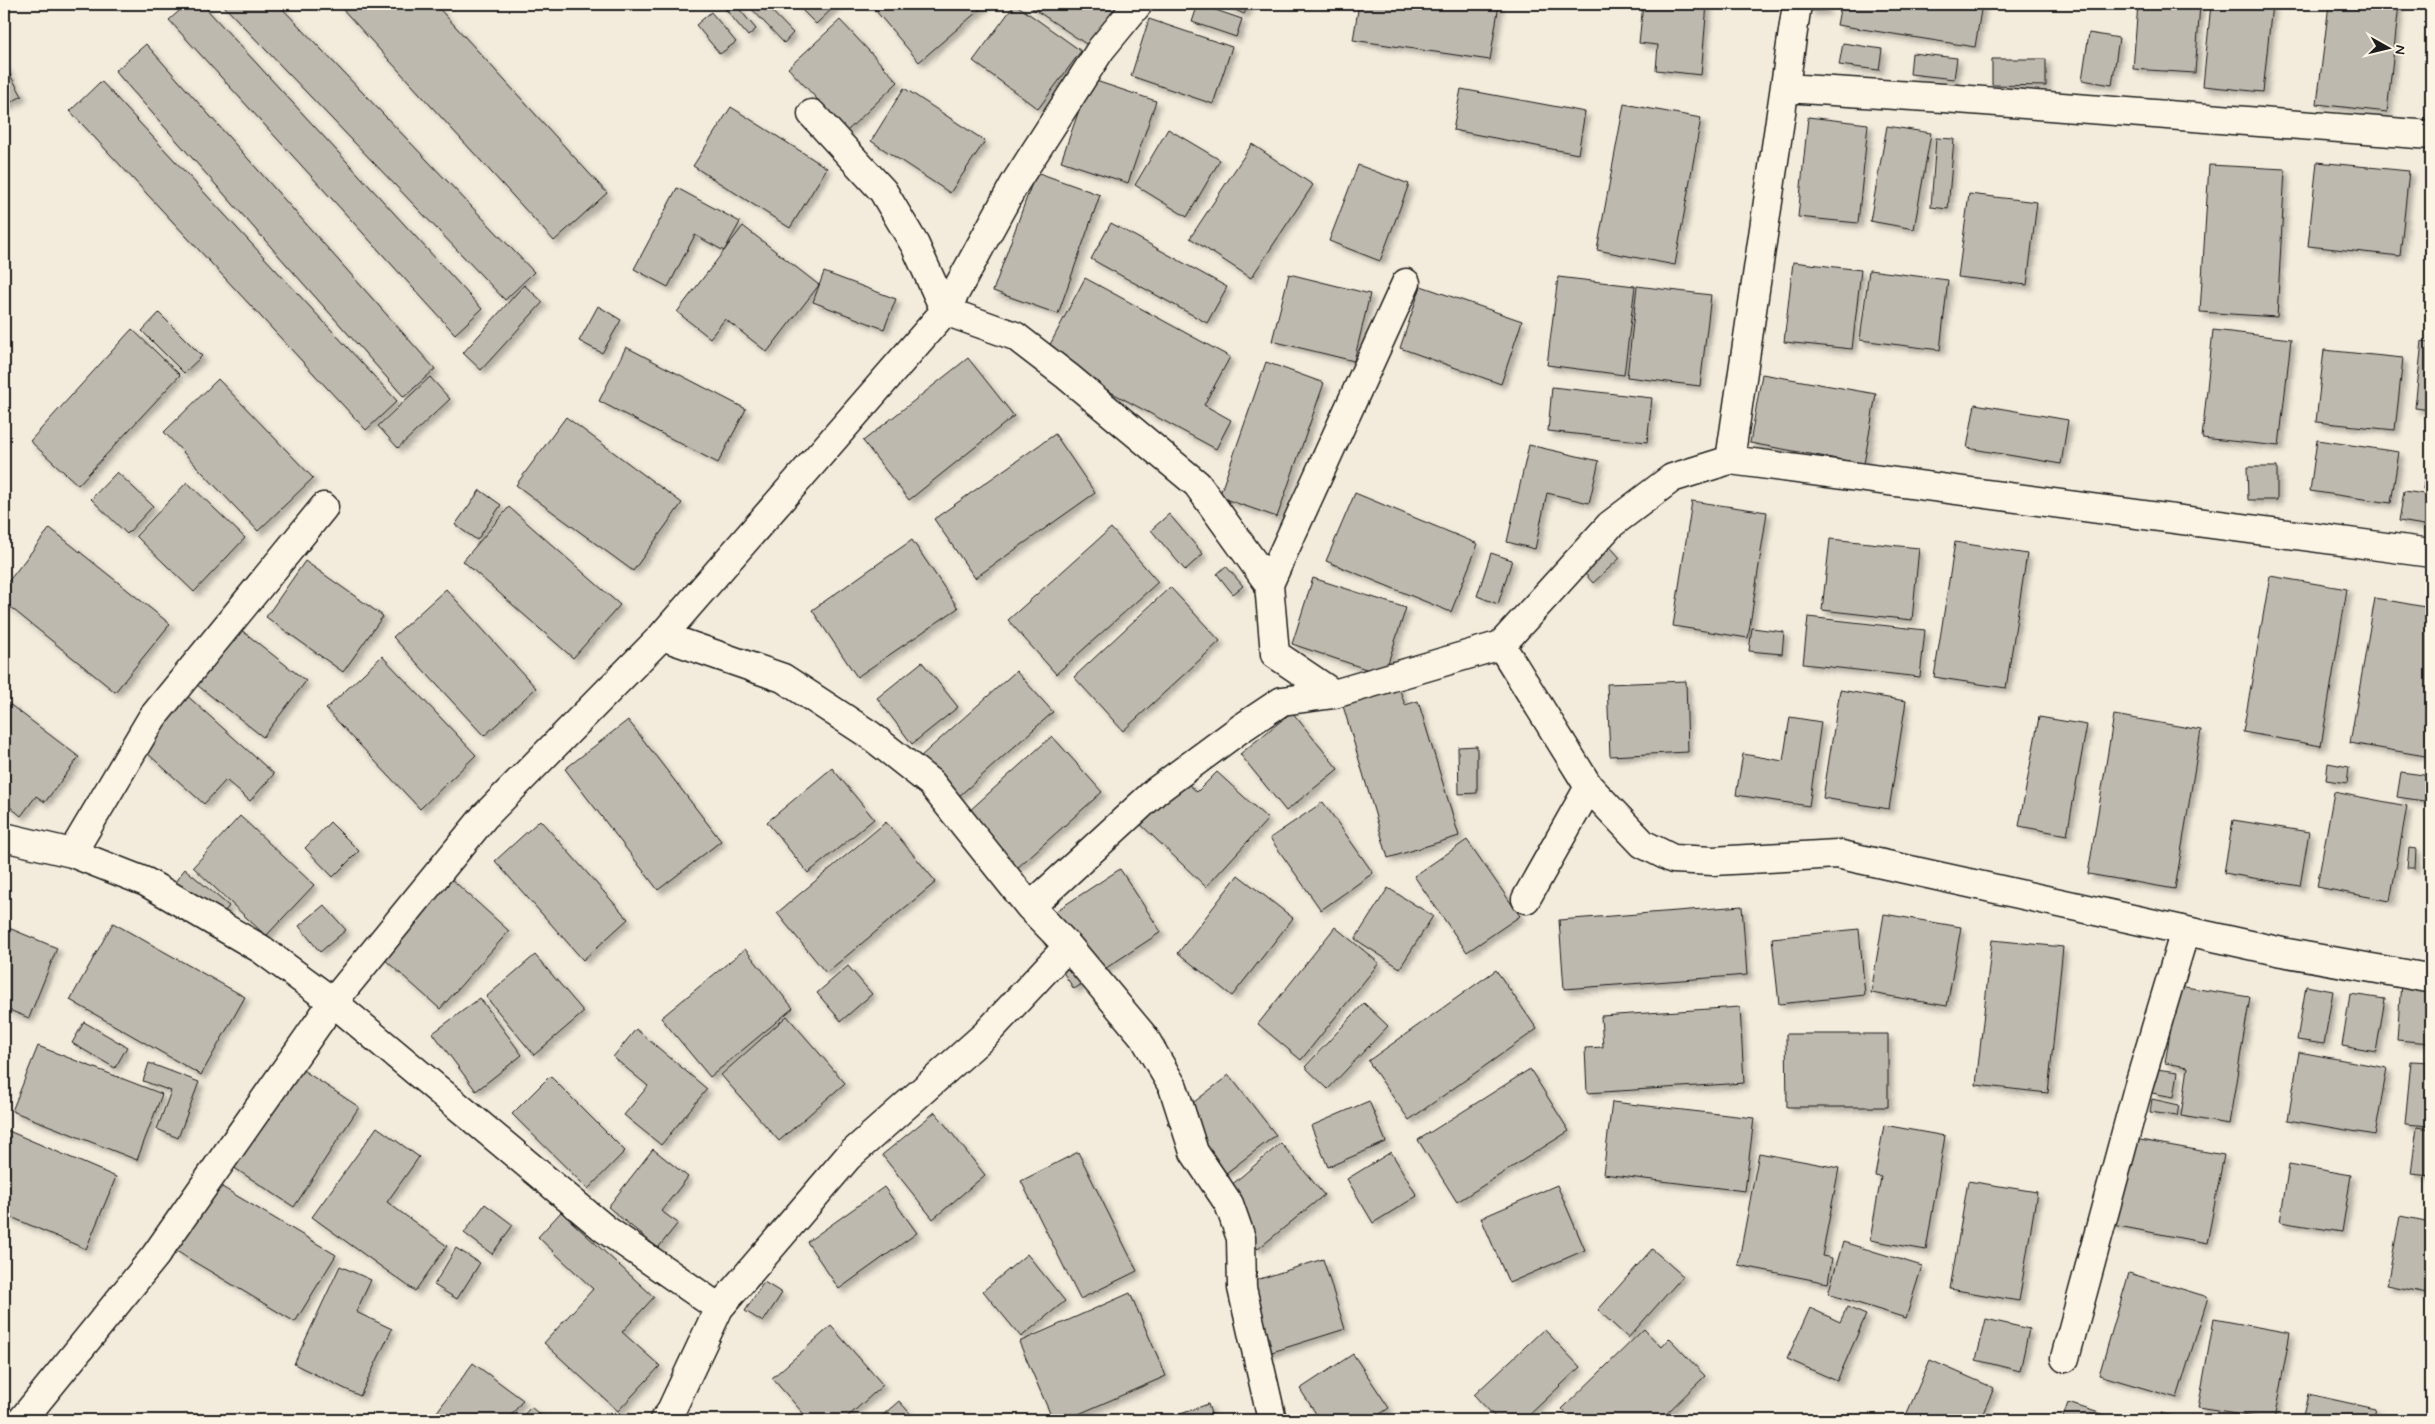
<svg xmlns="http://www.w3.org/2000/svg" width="2435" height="1424" viewBox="0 0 2435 1424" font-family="Mynerve,sans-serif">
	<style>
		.building { fill: #beb9ae; stroke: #1c1c1c; filter: url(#shadow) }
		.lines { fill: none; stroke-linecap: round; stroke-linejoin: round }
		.minor-casing { stroke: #1c1c1c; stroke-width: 31 }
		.minor { stroke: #fcf5e5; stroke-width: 28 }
	</style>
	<defs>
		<filter id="shadow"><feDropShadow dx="4.5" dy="4.5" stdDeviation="2.5" flood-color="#0004"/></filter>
	</defs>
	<rect width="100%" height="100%" fill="#f3ecdd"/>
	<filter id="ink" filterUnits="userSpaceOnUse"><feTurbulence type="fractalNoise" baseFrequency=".02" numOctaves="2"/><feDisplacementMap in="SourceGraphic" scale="10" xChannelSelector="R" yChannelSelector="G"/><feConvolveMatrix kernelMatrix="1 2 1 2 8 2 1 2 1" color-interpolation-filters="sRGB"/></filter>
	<g filter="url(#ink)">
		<path class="building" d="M 187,4 L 202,4 L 482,309 L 455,334 L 169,20 Z
			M 222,4 L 278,4 L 534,272 L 505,300 Z
			M 338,4 L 435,4 L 607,193 L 554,241 Z
			M 721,4 L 735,4 L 756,29 L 748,36 Z
			M 747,4 L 765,4 L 793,33 L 784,43 Z
			M 796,4 L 837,4 L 816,24 Z
			M 870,4 L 986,4 L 919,62 Z
			M 1015,4 L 1081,51 L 1038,109 L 973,61 Z
			M 1033,4 L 1122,4 L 1092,48 L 1031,7 Z
			M 1198,4 L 1242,19 L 1236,37 L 1192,22 Z
			M 1223,4 L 1249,4 L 1244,14 Z
			M 1359,4 L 1499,4 L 1490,60 L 1353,40 Z
			M 1643,4 L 1707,4 L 1701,75 L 1656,70 L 1658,45 L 1639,43 Z
			M 1810,4 L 1826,4 L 1826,10 L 1810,11 Z
			M 1841,4 L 1982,4 L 1975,47 L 1837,25 Z
			M 2138,4 L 2200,4 L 2195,73 L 2133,69 Z
			M 2211,4 L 2272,4 L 2263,92 L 2203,86 Z
			M 2329,4 L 2399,4 L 2387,112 L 2317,104 Z
			M 711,12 L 736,42 L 720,54 L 696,25 Z
			M 1149,19 L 1232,47 L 1213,104 L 1131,76 Z
			M 840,20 L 898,82 L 847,131 L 788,68 Z
			M 2089,33 L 2119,38 L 2112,85 L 2082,80 Z
			M 1843,43 L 1882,49 L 1879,70 L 1839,65 Z
			M 146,44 L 435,369 L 404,397 L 115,71 Z
			M 1912,53 L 1957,58 L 1954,79 L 1910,74 Z
			M 1992,59 L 2046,59 L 2046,86 L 1992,85 Z
			M 4,64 L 22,96 L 4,106 Z
			M 1090,79 L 1156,101 L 1128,183 L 1061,161 Z
			M 101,81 L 397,401 L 366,430 L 70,111 Z
			M 904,88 L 985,141 L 950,193 L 871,141 Z
			M 1461,89 L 1585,112 L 1578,154 L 1453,130 Z
			M 1624,104 L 1701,118 L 1675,265 L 1597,250 Z
			M 731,107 L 827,168 L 790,228 L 693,166 Z
			M 1808,117 L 1868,124 L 1858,223 L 1798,217 Z
			M 1887,126 L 1931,133 L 1914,229 L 1870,221 Z
			M 1168,129 L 1220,160 L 1187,217 L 1135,185 Z
			M 1936,138 L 1954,139 L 1948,209 L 1931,207 Z
			M 1252,144 L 1313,185 L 1251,278 L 1190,238 Z
			M 2317,162 L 2409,171 L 2400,256 L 2308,246 Z
			M 1358,165 L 1409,184 L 1380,261 L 1329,241 Z
			M 2209,165 L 2285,169 L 2277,317 L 2200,312 Z
			M 1036,172 L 1100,195 L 1058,314 L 993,291 Z
			M 677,188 L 740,222 L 724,251 L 695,235 L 668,287 L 634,269 Z
			M 1969,194 L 2037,202 L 2027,285 L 1958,277 Z
			M 1111,223 L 1227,287 L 1207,323 L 1091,259 Z
			M 743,226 L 819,285 L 767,352 L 725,319 L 710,338 L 677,312 Z
			M 1793,262 L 1861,270 L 1852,349 L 1784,342 Z
			M 1869,270 L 1948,280 L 1940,350 L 1860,340 Z
			M 824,272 L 896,299 L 884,329 L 813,302 Z
			M 1289,274 L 1370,294 L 1354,361 L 1272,341 Z
			M 1558,277 L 1635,286 L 1624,375 L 1547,365 Z
			M 1085,278 L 1230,357 L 1204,405 L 1231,420 L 1216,449 L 1044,356 Z
			M 524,285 L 543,302 L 481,370 L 463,353 Z
			M 1421,286 L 1522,321 L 1501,384 L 1400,348 Z
			M 1637,286 L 1711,295 L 1700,386 L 1627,377 Z
			M 598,306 L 621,320 L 602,353 L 579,341 Z
			M 159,313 L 202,356 L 184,373 L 142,331 Z
			M 132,329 L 180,375 L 78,485 L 30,441 Z
			M 2213,330 L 2291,339 L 2279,446 L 2202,438 Z
			M 2422,341 L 2431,342 L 2431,410 L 2415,408 Z
			M 626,347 L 746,409 L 718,463 L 599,401 Z
			M 2324,350 L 2403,358 L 2395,430 L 2316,422 Z
			M 968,358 L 1014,416 L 909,500 L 863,441 Z
			M 1266,362 L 1324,383 L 1277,517 L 1219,497 Z
			M 1762,374 L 1876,394 L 1864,464 L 1750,443 Z
			M 430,377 L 450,399 L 398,448 L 378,426 Z
			M 218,379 L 313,478 L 258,531 L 164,432 Z
			M 1552,387 L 1652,398 L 1647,442 L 1548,431 Z
			M 1975,404 L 2068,420 L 2061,464 L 1967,448 Z
			M 566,417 L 682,503 L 633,571 L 516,485 Z
			M 1055,434 L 1095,493 L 975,578 L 934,519 Z
			M 2317,440 L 2399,452 L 2391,503 L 2310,491 Z
			M 1529,445 L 1599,461 L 1589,503 L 1547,493 L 1535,549 L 1507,542 Z
			M 2247,467 L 2277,467 L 2277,500 L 2248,500 Z
			M 2426,469 L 2431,470 L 2431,491 L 2423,489 Z
			M 117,472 L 153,506 L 127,534 L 91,499 Z
			M 187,482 L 245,538 L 194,592 L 136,536 Z
			M 480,490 L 501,505 L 477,540 L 455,525 Z
			M 2404,491 L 2431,495 L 2431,526 L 2399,521 Z
			M 1355,493 L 1478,544 L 1451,612 L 1326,561 Z
			M 1692,501 L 1767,512 L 1748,638 L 1673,626 Z
			M 509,507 L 620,605 L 573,658 L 463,561 Z
			M 1169,514 L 1203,554 L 1185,570 L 1151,530 Z
			M 50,528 L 170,624 L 115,692 L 4,602 L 4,587 Z
			M 1111,528 L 1158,582 L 1056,674 L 1008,620 Z
			M 1830,539 L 1919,548 L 1912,620 L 1822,610 Z
			M 912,540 L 958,608 L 857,677 L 812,610 Z
			M 1606,542 L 1620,558 L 1593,583 L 1579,567 Z
			M 1955,542 L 2027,554 L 2006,688 L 1934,677 Z
			M 1491,553 L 1512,560 L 1498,604 L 1477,596 Z
			M 305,561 L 383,616 L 343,672 L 266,617 Z
			M 1226,566 L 1243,586 L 1233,594 L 1217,574 Z
			M 2270,576 L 2347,589 L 2321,746 L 2243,732 Z
			M 1313,578 L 1406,608 L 1384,675 L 1292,644 Z
			M 1170,587 L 1220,641 L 1123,731 L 1074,677 Z
			M 446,589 L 536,688 L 484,736 L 393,637 Z
			M 2375,598 L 2431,608 L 2431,757 L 2350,743 Z
			M 1808,617 L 1925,630 L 1920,677 L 1803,664 Z
			M 1752,628 L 1784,632 L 1782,654 L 1749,651 Z
			M 240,629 L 306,681 L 263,737 L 197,685 Z
			M 382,656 L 476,755 L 420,809 L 326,709 Z
			M 922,662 L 958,707 L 912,744 L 877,698 Z
			M 1016,671 L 1053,712 L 958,797 L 921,756 Z
			M 1686,681 L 1688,752 L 1610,756 L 1607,684 Z
			M 1397,682 L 1405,705 L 1418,701 L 1459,836 L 1388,858 L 1341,699 Z
			M 1840,690 L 1906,701 L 1889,809 L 1823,798 Z
			M 184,693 L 274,774 L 250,801 L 226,780 L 204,804 L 138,745 Z
			M 4,700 L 79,757 L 45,802 L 36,796 L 21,816 L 4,802 L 4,777 L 7,773 L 4,771 Z
			M 1292,712 L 1338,769 L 1286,811 L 1240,754 Z
			M 2114,715 L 2201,730 L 2175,889 L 2088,874 Z
			M 1790,717 L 1821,722 L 1809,806 L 1736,795 L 1743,754 L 1783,761 Z
			M 2039,717 L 2087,725 L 2067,835 L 2019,826 Z
			M 628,720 L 721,841 L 658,890 L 565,769 Z
			M 1052,736 L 1102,792 L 1017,868 L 968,812 Z
			M 1477,746 L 1477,793 L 1459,794 L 1458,747 Z
			M 2328,763 L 2349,767 L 2347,783 L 2326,780 Z
			M 832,768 L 874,819 L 808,873 L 767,822 Z
			M 1217,772 L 1268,819 L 1206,887 L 1134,818 L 1176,773 L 1197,792 Z
			M 2401,772 L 2431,776 L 2431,802 L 2397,797 Z
			M 2334,792 L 2407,806 L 2390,901 L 2317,887 Z
			M 1323,802 L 1373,873 L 1321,910 L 1270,838 Z
			M 240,816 L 314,885 L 266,936 L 193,867 Z
			M 540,820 L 628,919 L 583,960 L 495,861 Z
			M 2233,820 L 2309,832 L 2300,886 L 2224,873 Z
			M 330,822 L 359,851 L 333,877 L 305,848 Z
			M 886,822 L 936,882 L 826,973 L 777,913 Z
			M 1467,840 L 1520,916 L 1467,952 L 1414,876 Z
			M 2409,848 L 2416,849 L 2415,868 L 2407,868 Z
			M 185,869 L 229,906 L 208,933 L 164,896 Z
			M 1120,869 L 1161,932 L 1074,989 L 1033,926 Z
			M 447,875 L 509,931 L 440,1009 L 383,958 Z
			M 1238,875 L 1293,918 L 1232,996 L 1178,953 Z
			M 1388,888 L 1433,916 L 1400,968 L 1355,939 Z
			M 324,905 L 346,930 L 320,952 L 299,926 Z
			M 1742,906 L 1747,975 L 1564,989 L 1559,920 Z
			M 1884,914 L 1961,927 L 1947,1006 L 1871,993 Z
			M 113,923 L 245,997 L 201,1075 L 70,1000 Z
			M 4,926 L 57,948 L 29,1018 L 4,1008 Z
			M 1335,927 L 1379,963 L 1301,1060 L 1258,1024 Z
			M 1859,929 L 1865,995 L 1779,1004 L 1772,938 Z
			M 1992,940 L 2063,947 L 2048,1093 L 1976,1085 Z
			M 745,949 L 793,1008 L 710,1077 L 661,1018 Z
			M 535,955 L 584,1012 L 534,1055 L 486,997 Z
			M 848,966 L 872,994 L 841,1021 L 817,993 Z
			M 1496,970 L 1537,1029 L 1409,1120 L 1368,1061 Z
			M 2401,982 L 2431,984 L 2431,1043 L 2397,1040 Z
			M 2178,986 L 2250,997 L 2229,1124 L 2181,1116 L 2188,1067 L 2165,1063 Z
			M 2306,986 L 2333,991 L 2324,1044 L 2297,1040 Z
			M 2350,994 L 2385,999 L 2376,1052 L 2342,1046 Z
			M 480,998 L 522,1055 L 476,1091 L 433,1033 Z
			M 1364,1003 L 1388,1026 L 1328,1089 L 1305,1067 Z
			M 1740,1007 L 1744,1083 L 1587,1093 L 1585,1048 L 1603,1047 L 1601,1016 Z
			M 787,1016 L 845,1083 L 779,1141 L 721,1075 Z
			M 84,1022 L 127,1047 L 115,1068 L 72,1043 Z
			M 636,1029 L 707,1089 L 661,1145 L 624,1115 L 648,1086 L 613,1057 Z
			M 1786,1034 L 1888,1034 L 1888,1107 L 1787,1107 Z
			M 38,1046 L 162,1094 L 137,1160 L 12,1111 Z
			M 2299,1052 L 2387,1068 L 2375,1135 L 2288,1120 Z
			M 2411,1061 L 2431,1062 L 2431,1126 L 2405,1124 Z
			M 149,1063 L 199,1082 L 178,1138 L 157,1129 L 171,1091 L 143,1081 Z
			M 295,1065 L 359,1107 L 294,1207 L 230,1165 Z
			M 1530,1069 L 1569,1131 L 1457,1202 L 1418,1140 Z
			M 2156,1069 L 2178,1072 L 2174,1097 L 2152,1093 Z
			M 1229,1075 L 1276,1135 L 1213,1183 L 1167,1123 Z
			M 550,1076 L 625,1151 L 588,1189 L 512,1114 Z
			M 2152,1099 L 2179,1105 L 2177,1116 L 2150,1112 Z
			M 1369,1101 L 1386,1142 L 1328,1167 L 1311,1126 Z
			M 1612,1102 L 1754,1118 L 1745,1191 L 1603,1174 Z
			M 935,1112 L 985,1175 L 933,1219 L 882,1155 Z
			M 1884,1125 L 1945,1136 L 1926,1250 L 1870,1240 L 1881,1177 L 1875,1176 Z
			M 377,1127 L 419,1157 L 387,1202 L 447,1246 L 415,1291 L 312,1217 Z
			M 2417,1127 L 2431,1129 L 2431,1176 L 2411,1174 Z
			M 4,1129 L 116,1177 L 86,1249 L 4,1214 Z
			M 2129,1138 L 2224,1155 L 2207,1243 L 2113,1225 Z
			M 1281,1143 L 1324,1195 L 1258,1249 L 1216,1198 Z
			M 653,1149 L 688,1177 L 661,1211 L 678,1223 L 658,1248 L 608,1207 Z
			M 1078,1152 L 1137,1271 L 1080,1299 L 1021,1181 Z
			M 1391,1152 L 1417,1196 L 1373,1223 L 1347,1179 Z
			M 1759,1153 L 1839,1168 L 1822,1256 L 1832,1258 L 1828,1283 L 1738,1265 Z
			M 2289,1164 L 2351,1175 L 2342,1232 L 2280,1222 Z
			M 1968,1181 L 2037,1192 L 2019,1301 L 1950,1289 Z
			M 217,1184 L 336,1255 L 295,1322 L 176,1251 Z
			M 1557,1185 L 1585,1250 L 1509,1283 L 1481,1218 Z
			M 884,1187 L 917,1233 L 839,1289 L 807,1242 Z
			M 485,1204 L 513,1225 L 492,1254 L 464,1233 Z
			M 561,1212 L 654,1297 L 622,1332 L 660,1366 L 618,1411 L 544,1343 L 593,1289 L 538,1237 Z
			M 2400,1216 L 2431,1222 L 2431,1272 L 2427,1293 L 2387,1285 Z
			M 1843,1242 L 1922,1266 L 1906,1318 L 1828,1294 Z
			M 456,1248 L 480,1263 L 457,1299 L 434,1285 Z
			M 1652,1249 L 1683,1276 L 1628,1338 L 1598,1310 Z
			M 1027,1254 L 1065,1301 L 1021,1337 L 983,1291 Z
			M 1323,1259 L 1345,1329 L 1253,1358 L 1231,1288 Z
			M 340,1266 L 371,1280 L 356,1312 L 392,1329 L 360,1396 L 294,1364 Z
			M 2129,1273 L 2208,1297 L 2177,1398 L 2099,1375 Z
			M 764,1282 L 782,1293 L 763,1322 L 745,1311 Z
			M 1130,1293 L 1166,1376 L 1065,1420 L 1053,1420 L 1019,1342 Z
			M 1847,1307 L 1866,1315 L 1837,1381 L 1787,1359 L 1810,1308 L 1840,1322 Z
			M 1986,1319 L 2029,1329 L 2020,1371 L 1976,1360 Z
			M 2214,1319 L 2290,1333 L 2274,1420 L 2198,1408 Z
			M 831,1326 L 883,1385 L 844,1420 L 809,1420 L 772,1378 Z
			M 1544,1329 L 1580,1367 L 1524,1420 L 1498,1420 L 1474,1395 Z
			M 1644,1329 L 1661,1347 L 1669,1338 L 1705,1376 L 1660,1420 L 1572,1420 L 1562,1409 Z
			M 1353,1354 L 1389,1408 L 1371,1420 L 1320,1420 L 1300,1389 Z
			M 1930,1360 L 1994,1388 L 1980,1420 L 1904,1420 Z
			M 473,1363 L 523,1400 L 508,1420 L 431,1420 Z
			M 2308,1394 L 2376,1409 L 2373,1420 L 2302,1420 Z
			M 899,1401 L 916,1420 L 877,1420 Z
			M 2068,1403 L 2121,1420 L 2062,1420 Z
			M 1208,1404 L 1213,1420 L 1180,1420 L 1178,1415 Z
			M 531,1407 L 546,1420 L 519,1420 Z
			M 2161,1413 L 2185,1420 L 2159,1420 Z
			M 2383,1415 L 2409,1420 L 2382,1420 Z"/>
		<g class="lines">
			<defs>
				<path id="minor" d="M 1785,88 L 1944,98 L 2431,135
					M 812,114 L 883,191 L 915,245 L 945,311 L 1015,336 L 1067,376 L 1197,484 L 1269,584 L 1275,654 L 1334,694
					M 1730,460 L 1797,4
					M 1269,584 L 1406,283
					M 662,636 L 783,678 L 870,735 L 931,783 L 1030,907 L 1068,946 L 1144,1037 L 1173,1087 L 1194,1152 L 1229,1204 L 1241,1238 L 1242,1288 L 1272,1420
					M 1501,645 L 1589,787 L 1643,844 L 1673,859 L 1713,861 L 1837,854 L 2282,952 L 2428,978
					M 4,837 L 72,853 L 146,882 L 261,949 L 333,1002 L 605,1229 L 719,1308
					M 72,853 L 152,718 L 324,507
					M 1526,899 L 1589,787
					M 1030,907 L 1156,791 L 1240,729 L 1282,701 L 1334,694 L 1501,645 L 1610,525 L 1672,478 L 1730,460 L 2431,553
					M 2065,1358 L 2138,1088 L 2185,931
					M 22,1420 L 155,1256 L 333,1002 L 484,817 L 662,636 L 945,311 L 1015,183 L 1101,49 L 1138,4
					M 664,1420 L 669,1415 L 719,1308 L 848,1157 L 985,1035 L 1068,946"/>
			</defs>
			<use href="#minor" class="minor-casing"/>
			<use href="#minor" class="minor"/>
		</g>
	</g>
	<rect width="2435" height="1424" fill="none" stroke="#fcf5e5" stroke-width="20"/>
	<rect x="10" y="10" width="2415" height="1404" fill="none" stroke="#1c1c1c" stroke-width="2" filter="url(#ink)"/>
	<g transform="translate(2388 48) rotate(98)" stroke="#fcf5e5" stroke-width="4" paint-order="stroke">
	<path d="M0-4L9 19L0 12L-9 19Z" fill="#1c1c1c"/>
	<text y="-8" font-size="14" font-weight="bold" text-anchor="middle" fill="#1c1c1c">N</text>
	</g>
</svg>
